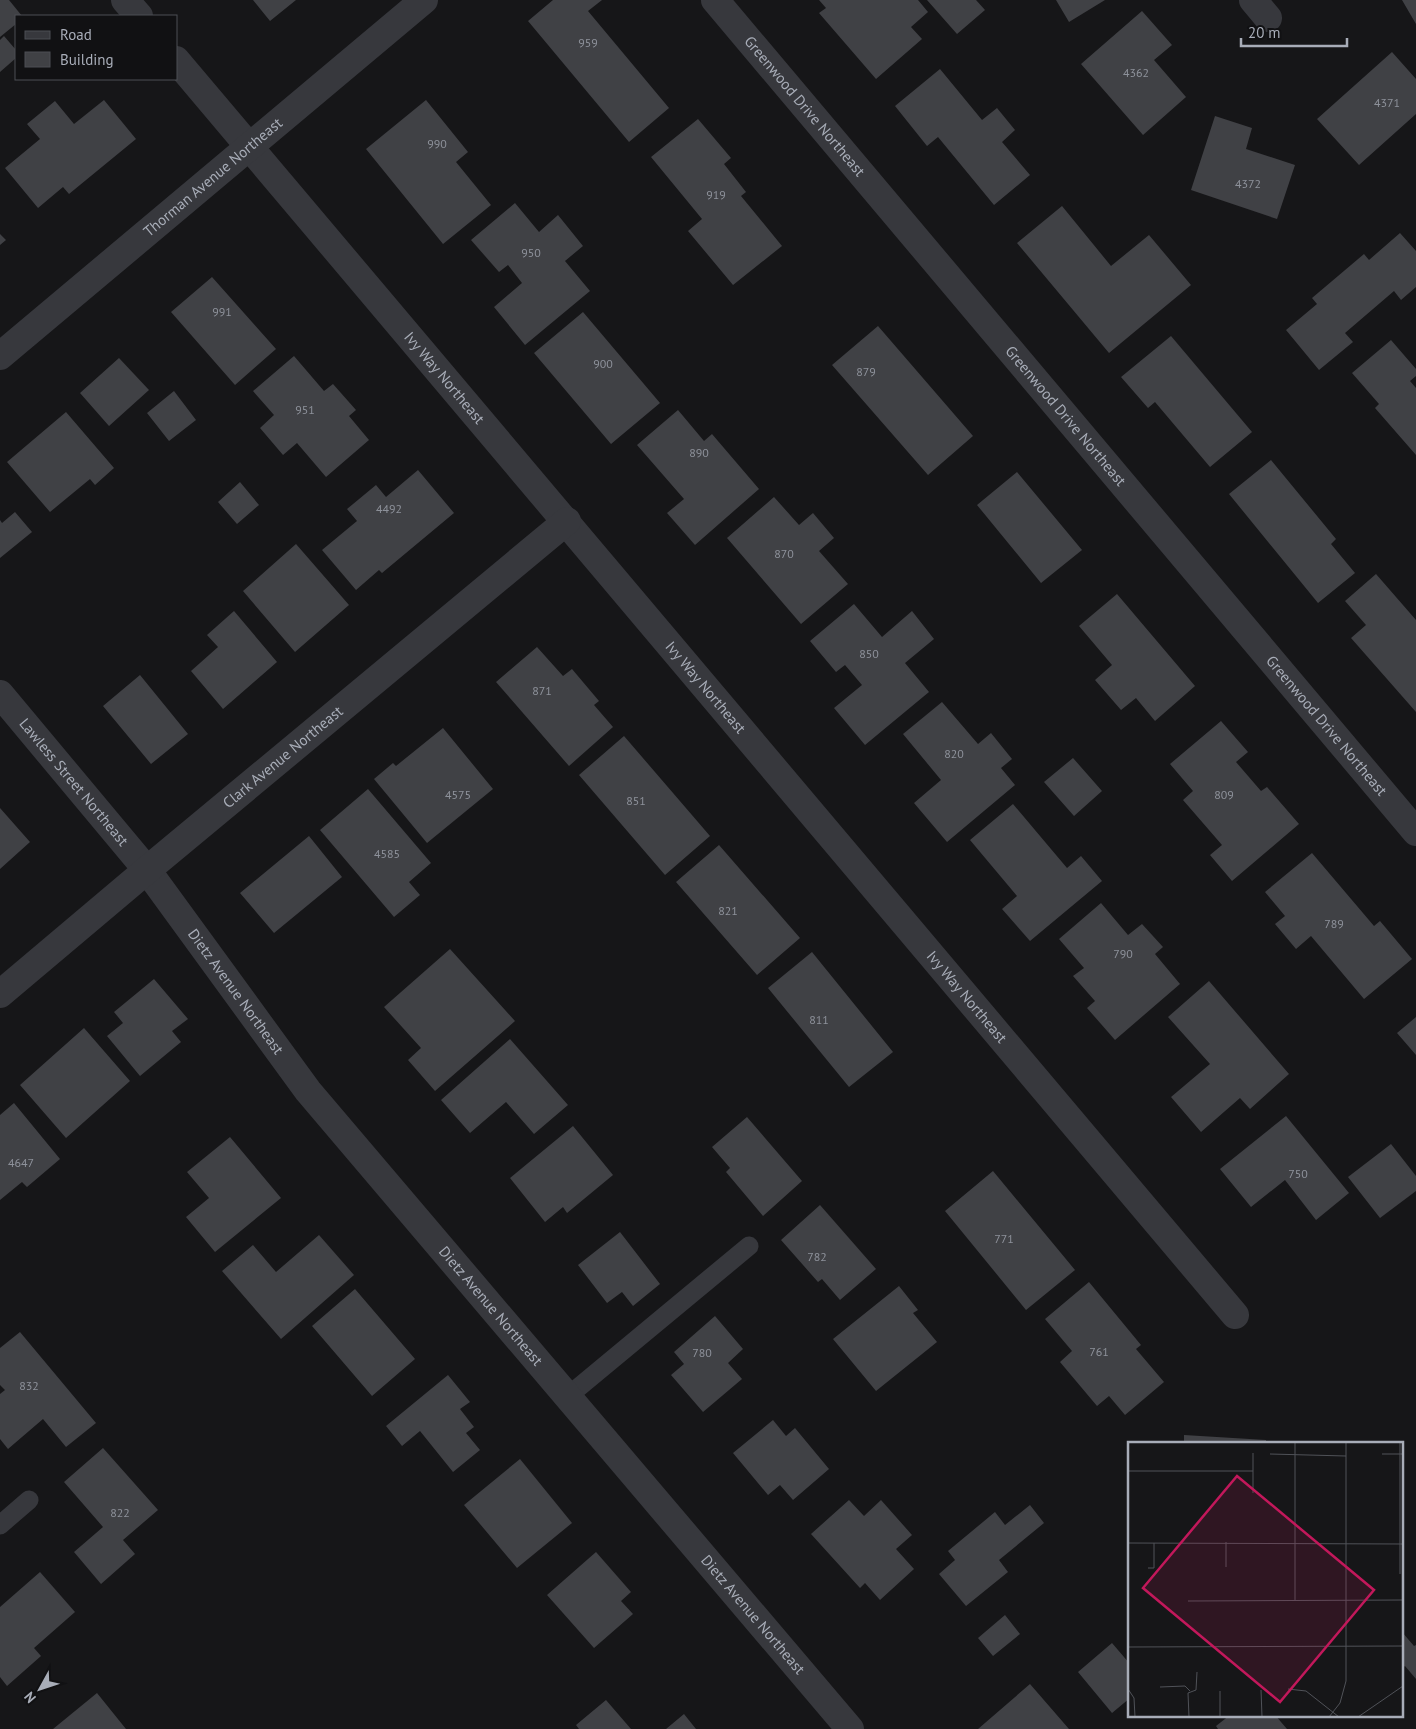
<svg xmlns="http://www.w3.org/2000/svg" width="1416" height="1729" viewBox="0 0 1416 1729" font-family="'PT Sans',sans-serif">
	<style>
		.building { fill: #404145 }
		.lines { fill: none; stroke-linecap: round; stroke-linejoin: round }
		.service { stroke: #37383d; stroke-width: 19 }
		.minor { stroke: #37383d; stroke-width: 28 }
		.labels { text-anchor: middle; stroke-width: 4; stroke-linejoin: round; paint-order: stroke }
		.number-label { font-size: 12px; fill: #8e929b }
		.street-label { font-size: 15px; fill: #a8adb8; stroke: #111113 }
		.inset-road { fill: none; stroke: #505258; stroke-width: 1 }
		.view { fill: #c2185b; fill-opacity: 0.15; stroke: #c2185b; stroke-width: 2.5 }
		.inset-edge { fill: none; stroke: #a8adb8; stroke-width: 2.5 }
	</style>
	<rect width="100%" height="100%" fill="#161618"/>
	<path class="building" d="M 0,0 L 9,0 L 22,16 L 16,16 L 16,24 L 0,37 Z
		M 253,0 L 296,0 L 270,21 Z
		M 553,0 L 602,0 L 588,11 L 669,108 L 629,142 L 528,21 Z
		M 819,0 L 918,0 L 928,12 L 911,27 L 922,39 L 876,79 L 819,13 L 826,8 Z
		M 927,0 L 976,0 L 985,10 L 957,34 Z
		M 1056,0 L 1105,0 L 1069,22 Z
		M 1402,0 L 1416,0 L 1416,24 Z
		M 1142,11 L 1172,45 L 1154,60 L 1186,97 L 1143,135 L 1081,64 Z
		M 4,36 L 16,50 L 16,58 L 0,72 L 0,40 Z
		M 1392,52 L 1416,79 L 1416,114 L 1359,165 L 1317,119 Z
		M 940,69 L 982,120 L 997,108 L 1015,130 L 1002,142 L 1030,175 L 994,205 L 938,137 L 927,146 L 895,106 Z
		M 104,100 L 136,139 L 69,194 L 63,187 L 38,208 L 5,168 L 40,139 L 27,124 L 55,101 L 74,124 Z
		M 426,100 L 468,152 L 456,162 L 491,205 L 443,244 L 366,149 Z
		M 1215,116 L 1252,128 L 1246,149 L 1295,165 L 1277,219 L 1191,190 Z
		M 698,119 L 731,158 L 724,164 L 746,192 L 741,196 L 782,246 L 733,285 L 688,231 L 702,219 L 651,157 Z
		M 515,203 L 539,232 L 558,215 L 583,246 L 565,261 L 590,291 L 525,345 L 494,307 L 522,283 L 508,265 L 499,272 L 471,240 Z
		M 1062,206 L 1111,266 L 1149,235 L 1191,285 L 1109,353 L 1017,243 Z
		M 1400,233 L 1416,251 L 1416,287 L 1401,300 L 1394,291 L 1345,333 L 1353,342 L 1319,370 L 1286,330 L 1317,304 L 1312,298 L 1364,254 L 1369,260 Z
		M 0,234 L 6,240 L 0,245 Z
		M 212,277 L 276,349 L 235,385 L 171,312 Z
		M 583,312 L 660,403 L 611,444 L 534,353 Z
		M 878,326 L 973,436 L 928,475 L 832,365 Z
		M 1171,336 L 1252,432 L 1210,467 L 1155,402 L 1148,408 L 1121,377 Z
		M 1391,340 L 1416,369 L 1416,376 L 1410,381 L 1416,388 L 1416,455 L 1375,408 L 1379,404 L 1352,373 Z
		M 294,356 L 324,391 L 333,384 L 356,410 L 349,416 L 369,440 L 326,477 L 297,443 L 283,455 L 260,428 L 274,415 L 253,391 Z
		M 119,358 L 149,390 L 109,426 L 80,393 Z
		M 174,391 L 196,420 L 169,441 L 147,413 Z
		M 678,410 L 704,441 L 712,434 L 759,489 L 695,545 L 667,513 L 684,499 L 637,445 Z
		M 66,412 L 114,468 L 95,485 L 90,479 L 50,512 L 7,462 Z
		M 1271,460 L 1336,539 L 1331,544 L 1355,573 L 1318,603 L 1229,494 Z
		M 418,470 L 454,513 L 382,573 L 379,570 L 356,590 L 322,550 L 357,521 L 347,509 L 376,485 L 386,497 Z
		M 1017,472 L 1082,550 L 1041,583 L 977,505 Z
		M 240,482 L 259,505 L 237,524 L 218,502 Z
		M 774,497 L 799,525 L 813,513 L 834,538 L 819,551 L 848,584 L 801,624 L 727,538 Z
		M 15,512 L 32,532 L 0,558 L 0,520 L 2,523 Z
		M 296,544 L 349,605 L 295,652 L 243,591 Z
		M 1376,574 L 1416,620 L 1416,712 L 1351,638 L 1366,625 L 1345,601 Z
		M 1117,594 L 1195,686 L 1155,721 L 1136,698 L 1121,710 L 1095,680 L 1112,665 L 1079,626 Z
		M 854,604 L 882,637 L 912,611 L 934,639 L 905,663 L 929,692 L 865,745 L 834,708 L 862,685 L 845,665 L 836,672 L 810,641 Z
		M 234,611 L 277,662 L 223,709 L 191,671 L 218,647 L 207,635 Z
		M 537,647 L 563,676 L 572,669 L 599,701 L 594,705 L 613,727 L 569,766 L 496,682 Z
		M 140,675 L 188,734 L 151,764 L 103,706 Z
		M 942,702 L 978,744 L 991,733 L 1012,759 L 1001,768 L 1015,785 L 947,842 L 914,803 L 941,780 L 903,734 Z
		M 1221,721 L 1248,752 L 1236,762 L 1261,791 L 1267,787 L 1299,824 L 1232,881 L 1210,855 L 1222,845 L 1183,800 L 1193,791 L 1170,764 Z
		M 443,728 L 493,789 L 427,843 L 374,779 L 393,763 L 396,766 Z
		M 624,736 L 710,836 L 665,875 L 579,775 Z
		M 1073,758 L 1102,791 L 1074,816 L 1044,782 Z
		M 368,789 L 431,863 L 409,882 L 420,895 L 394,917 L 320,830 Z
		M 1013,804 L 1067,868 L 1081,856 L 1102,881 L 1030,941 L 1002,909 L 1017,896 L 970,840 Z
		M 0,808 L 30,842 L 0,869 Z
		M 309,836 L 342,877 L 274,933 L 240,893 Z
		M 719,845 L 800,938 L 757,975 L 676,882 Z
		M 1312,853 L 1374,926 L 1380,921 L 1412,959 L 1364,999 L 1311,936 L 1296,949 L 1275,924 L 1285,916 L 1265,892 Z
		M 1101,903 L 1128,935 L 1142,924 L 1163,947 L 1155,954 L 1180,984 L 1115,1040 L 1087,1008 L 1095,1001 L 1073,976 L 1084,968 L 1059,939 Z
		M 450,949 L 515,1021 L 435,1091 L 408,1060 L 421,1048 L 384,1007 Z
		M 812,952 L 893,1052 L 849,1087 L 768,988 Z
		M 154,979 L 188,1019 L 172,1031 L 181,1042 L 140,1076 L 107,1036 L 123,1023 L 114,1012 Z
		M 1209,981 L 1289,1074 L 1250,1109 L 1240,1098 L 1201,1132 L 1171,1097 L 1210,1064 L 1168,1017 Z
		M 1416,1017 L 1416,1055 L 1397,1033 Z
		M 84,1028 L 130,1081 L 66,1138 L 20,1085 Z
		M 510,1039 L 568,1105 L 534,1134 L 506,1102 L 470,1133 L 441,1100 Z
		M 14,1103 L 60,1159 L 27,1187 L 22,1182 L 0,1200 L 0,1115 Z
		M 1286,1116 L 1349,1193 L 1316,1220 L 1285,1180 L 1251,1207 L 1220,1169 Z
		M 747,1117 L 802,1181 L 763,1216 L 726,1172 L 730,1168 L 712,1147 Z
		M 573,1126 L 613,1175 L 567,1213 L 563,1207 L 545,1222 L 510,1178 Z
		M 230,1137 L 281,1198 L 215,1252 L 186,1217 L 209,1198 L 187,1172 Z
		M 1391,1144 L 1416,1176 L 1416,1191 L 1380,1218 L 1348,1177 Z
		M 993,1171 L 1075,1270 L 1026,1310 L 945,1211 Z
		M 820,1205 L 876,1269 L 840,1300 L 822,1279 L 818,1282 L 781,1240 Z
		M 620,1232 L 660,1284 L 633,1306 L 622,1292 L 607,1303 L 578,1265 Z
		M 319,1235 L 354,1275 L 281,1339 L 222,1271 L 253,1245 L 276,1272 Z
		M 1089,1282 L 1141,1345 L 1136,1349 L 1164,1382 L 1125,1415 L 1109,1396 L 1097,1406 L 1060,1362 L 1072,1351 L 1045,1319 Z
		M 899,1286 L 918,1310 L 913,1313 L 937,1342 L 876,1391 L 833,1339 Z
		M 355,1289 L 415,1359 L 372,1396 L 312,1326 Z
		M 715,1316 L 743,1349 L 728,1363 L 742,1379 L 703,1412 L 671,1375 L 684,1364 L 674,1352 Z
		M 20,1332 L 96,1423 L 66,1447 L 43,1419 L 8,1449 L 0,1439 L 0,1394 L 5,1390 L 0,1385 L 0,1348 Z
		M 448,1375 L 470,1402 L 460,1409 L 474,1427 L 466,1433 L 480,1450 L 453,1472 L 420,1431 L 402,1446 L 386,1426 Z
		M 773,1420 L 786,1436 L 795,1428 L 829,1469 L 793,1500 L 780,1485 L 768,1495 L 733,1453 Z
		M 1184,1435 L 1266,1440 L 1266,1443 L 1184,1443 Z
		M 103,1448 L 158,1510 L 123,1540 L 135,1554 L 101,1584 L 74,1552 L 103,1527 L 64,1482 Z
		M 520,1459 L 572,1523 L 517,1568 L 464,1505 Z
		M 849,1500 L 864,1516 L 881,1500 L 912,1535 L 896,1549 L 914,1569 L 880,1600 L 865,1583 L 860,1588 L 811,1534 Z
		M 1030,1505 L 1044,1523 L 999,1560 L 1008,1572 L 966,1606 L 939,1574 L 955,1560 L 948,1551 L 995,1512 L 1005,1525 Z
		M 596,1552 L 631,1592 L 621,1601 L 633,1614 L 594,1648 L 547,1595 Z
		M 40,1572 L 75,1612 L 34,1648 L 41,1656 L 7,1686 L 0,1677 L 0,1607 Z
		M 1005,1615 L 1020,1634 L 993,1656 L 978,1638 Z
		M 1402,1632 L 1414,1646 L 1416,1645 L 1416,1679 L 1405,1666 L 1402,1668 Z
		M 1112,1643 L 1130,1664 L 1130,1698 L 1112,1713 L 1078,1672 Z
		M 1030,1684 L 1069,1729 L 978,1729 Z
		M 97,1693 L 126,1729 L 53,1729 Z
		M 606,1700 L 631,1729 L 579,1729 L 576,1725 Z
		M 684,1714 L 696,1729 L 666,1729 Z
		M 1230,1715 L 1275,1715 L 1287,1729 L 1218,1729 L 1216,1726 Z"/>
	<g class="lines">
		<path class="service" d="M 567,1397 L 749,1246
			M 0,1525 L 29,1500"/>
		<g class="minor">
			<path d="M 125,0 L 139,16"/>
			<path id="s1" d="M 715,0 L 1416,832"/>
			<path d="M 1253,0 L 1268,18"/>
			<path id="s2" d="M 176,60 L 1235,1315"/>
			<path id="s3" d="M 0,356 L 424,0"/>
			<path id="s4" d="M 0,694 L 147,870 L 308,1091 L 850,1729"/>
			<path id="s5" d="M 0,994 L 147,870 L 567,521"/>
		</g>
	</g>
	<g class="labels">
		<g class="number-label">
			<text x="588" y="47">959</text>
			<text x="1136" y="77">4362</text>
			<text x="1387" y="107">4371</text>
			<text x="437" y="148">990</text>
			<text x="1248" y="188">4372</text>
			<text x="716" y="199">919</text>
			<text x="531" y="257">950</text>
			<text x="222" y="316">991</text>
			<text x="603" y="368">900</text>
			<text x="866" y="376">879</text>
			<text x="305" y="414">951</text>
			<text x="699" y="457">890</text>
			<text x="389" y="513">4492</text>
			<text x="784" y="558">870</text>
			<text x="869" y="658">850</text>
			<text x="542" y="695">871</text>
			<text x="954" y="758">820</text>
			<text x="458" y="799">4575</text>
			<text x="1224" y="799">809</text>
			<text x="636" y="805">851</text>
			<text x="387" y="858">4585</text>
			<text x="728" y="915">821</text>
			<text x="1334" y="928">789</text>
			<text x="1123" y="958">790</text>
			<text x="819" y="1024">811</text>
			<text x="21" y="1167">4647</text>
			<text x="1298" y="1178">750</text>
			<text x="1004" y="1243">771</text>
			<text x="817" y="1261">782</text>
			<text x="1099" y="1356">761</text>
			<text x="702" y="1357">780</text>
			<text x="29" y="1390">832</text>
			<text x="120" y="1517">822</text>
		</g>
		<g class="street-label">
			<text dy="5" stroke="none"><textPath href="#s1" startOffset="139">Greenwood Drive Northeast</textPath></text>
			<text dy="5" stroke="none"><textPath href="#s3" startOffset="278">Thorman Avenue Northeast</textPath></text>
			<text dy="5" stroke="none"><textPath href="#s2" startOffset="416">Ivy Way Northeast</textPath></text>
			<text dy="5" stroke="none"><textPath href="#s1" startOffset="544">Greenwood Drive Northeast</textPath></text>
			<text dy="5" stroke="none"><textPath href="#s2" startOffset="821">Ivy Way Northeast</textPath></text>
			<text dy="5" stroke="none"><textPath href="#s1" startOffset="949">Greenwood Drive Northeast</textPath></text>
			<text dy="5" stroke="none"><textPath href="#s5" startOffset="369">Clark Avenue Northeast</textPath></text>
			<text dy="5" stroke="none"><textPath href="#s4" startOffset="115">Lawless Street Northeast</textPath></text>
			<text dy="5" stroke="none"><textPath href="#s4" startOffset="380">Dietz Avenue Northeast</textPath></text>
			<text dy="5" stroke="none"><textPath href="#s2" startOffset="1226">Ivy Way Northeast</textPath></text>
			<text dy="5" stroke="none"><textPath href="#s4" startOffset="785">Dietz Avenue Northeast</textPath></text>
			<text dy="5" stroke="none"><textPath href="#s4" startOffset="1190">Dietz Avenue Northeast</textPath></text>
		</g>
	</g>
	<g transform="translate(1128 1442)">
		<rect width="275" height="275" fill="#161618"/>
		<path class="inset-road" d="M 167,0 L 167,158M 272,0 L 272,132M 125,11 L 125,51M 142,12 L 218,14M 254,12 L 274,12M 0,29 L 125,29M 0,101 L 275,102M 98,125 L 98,100M 20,126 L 26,126 L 26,101M 60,159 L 275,158M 0,205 L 275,204M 32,245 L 57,244 L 62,249M 0,247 L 6,256 L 7,275M 160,247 L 178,249 L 211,275M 133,248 L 134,275M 61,275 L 60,251 L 68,248 L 69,230M 92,275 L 92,249M 201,275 L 212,261 L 218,239 L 218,0M 230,275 L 275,244"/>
		<path class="view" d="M 109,34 L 246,148 L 152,260 L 15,146 Z"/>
		<rect width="275" height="275" class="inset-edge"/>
	</g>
	<rect x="15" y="15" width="162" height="65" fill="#111113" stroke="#4d4f55"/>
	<rect x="25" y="31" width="25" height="8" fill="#37383d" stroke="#4d4f55"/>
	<text x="60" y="40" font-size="15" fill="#a8adb8">Road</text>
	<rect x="25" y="52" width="25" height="15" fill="#404145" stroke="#4d4f55"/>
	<text x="60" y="65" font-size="15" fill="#a8adb8">Building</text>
	<g transform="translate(40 1689) rotate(230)" stroke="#111113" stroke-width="4" paint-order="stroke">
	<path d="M0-4L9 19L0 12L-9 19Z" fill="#a8adb8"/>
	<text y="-8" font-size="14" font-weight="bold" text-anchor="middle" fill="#a8adb8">N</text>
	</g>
	<path d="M1241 38v8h106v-8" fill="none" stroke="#a8adb8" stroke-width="2.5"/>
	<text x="1248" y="38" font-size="15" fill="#a8adb8" stroke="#111113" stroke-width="4" paint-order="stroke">20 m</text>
</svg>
